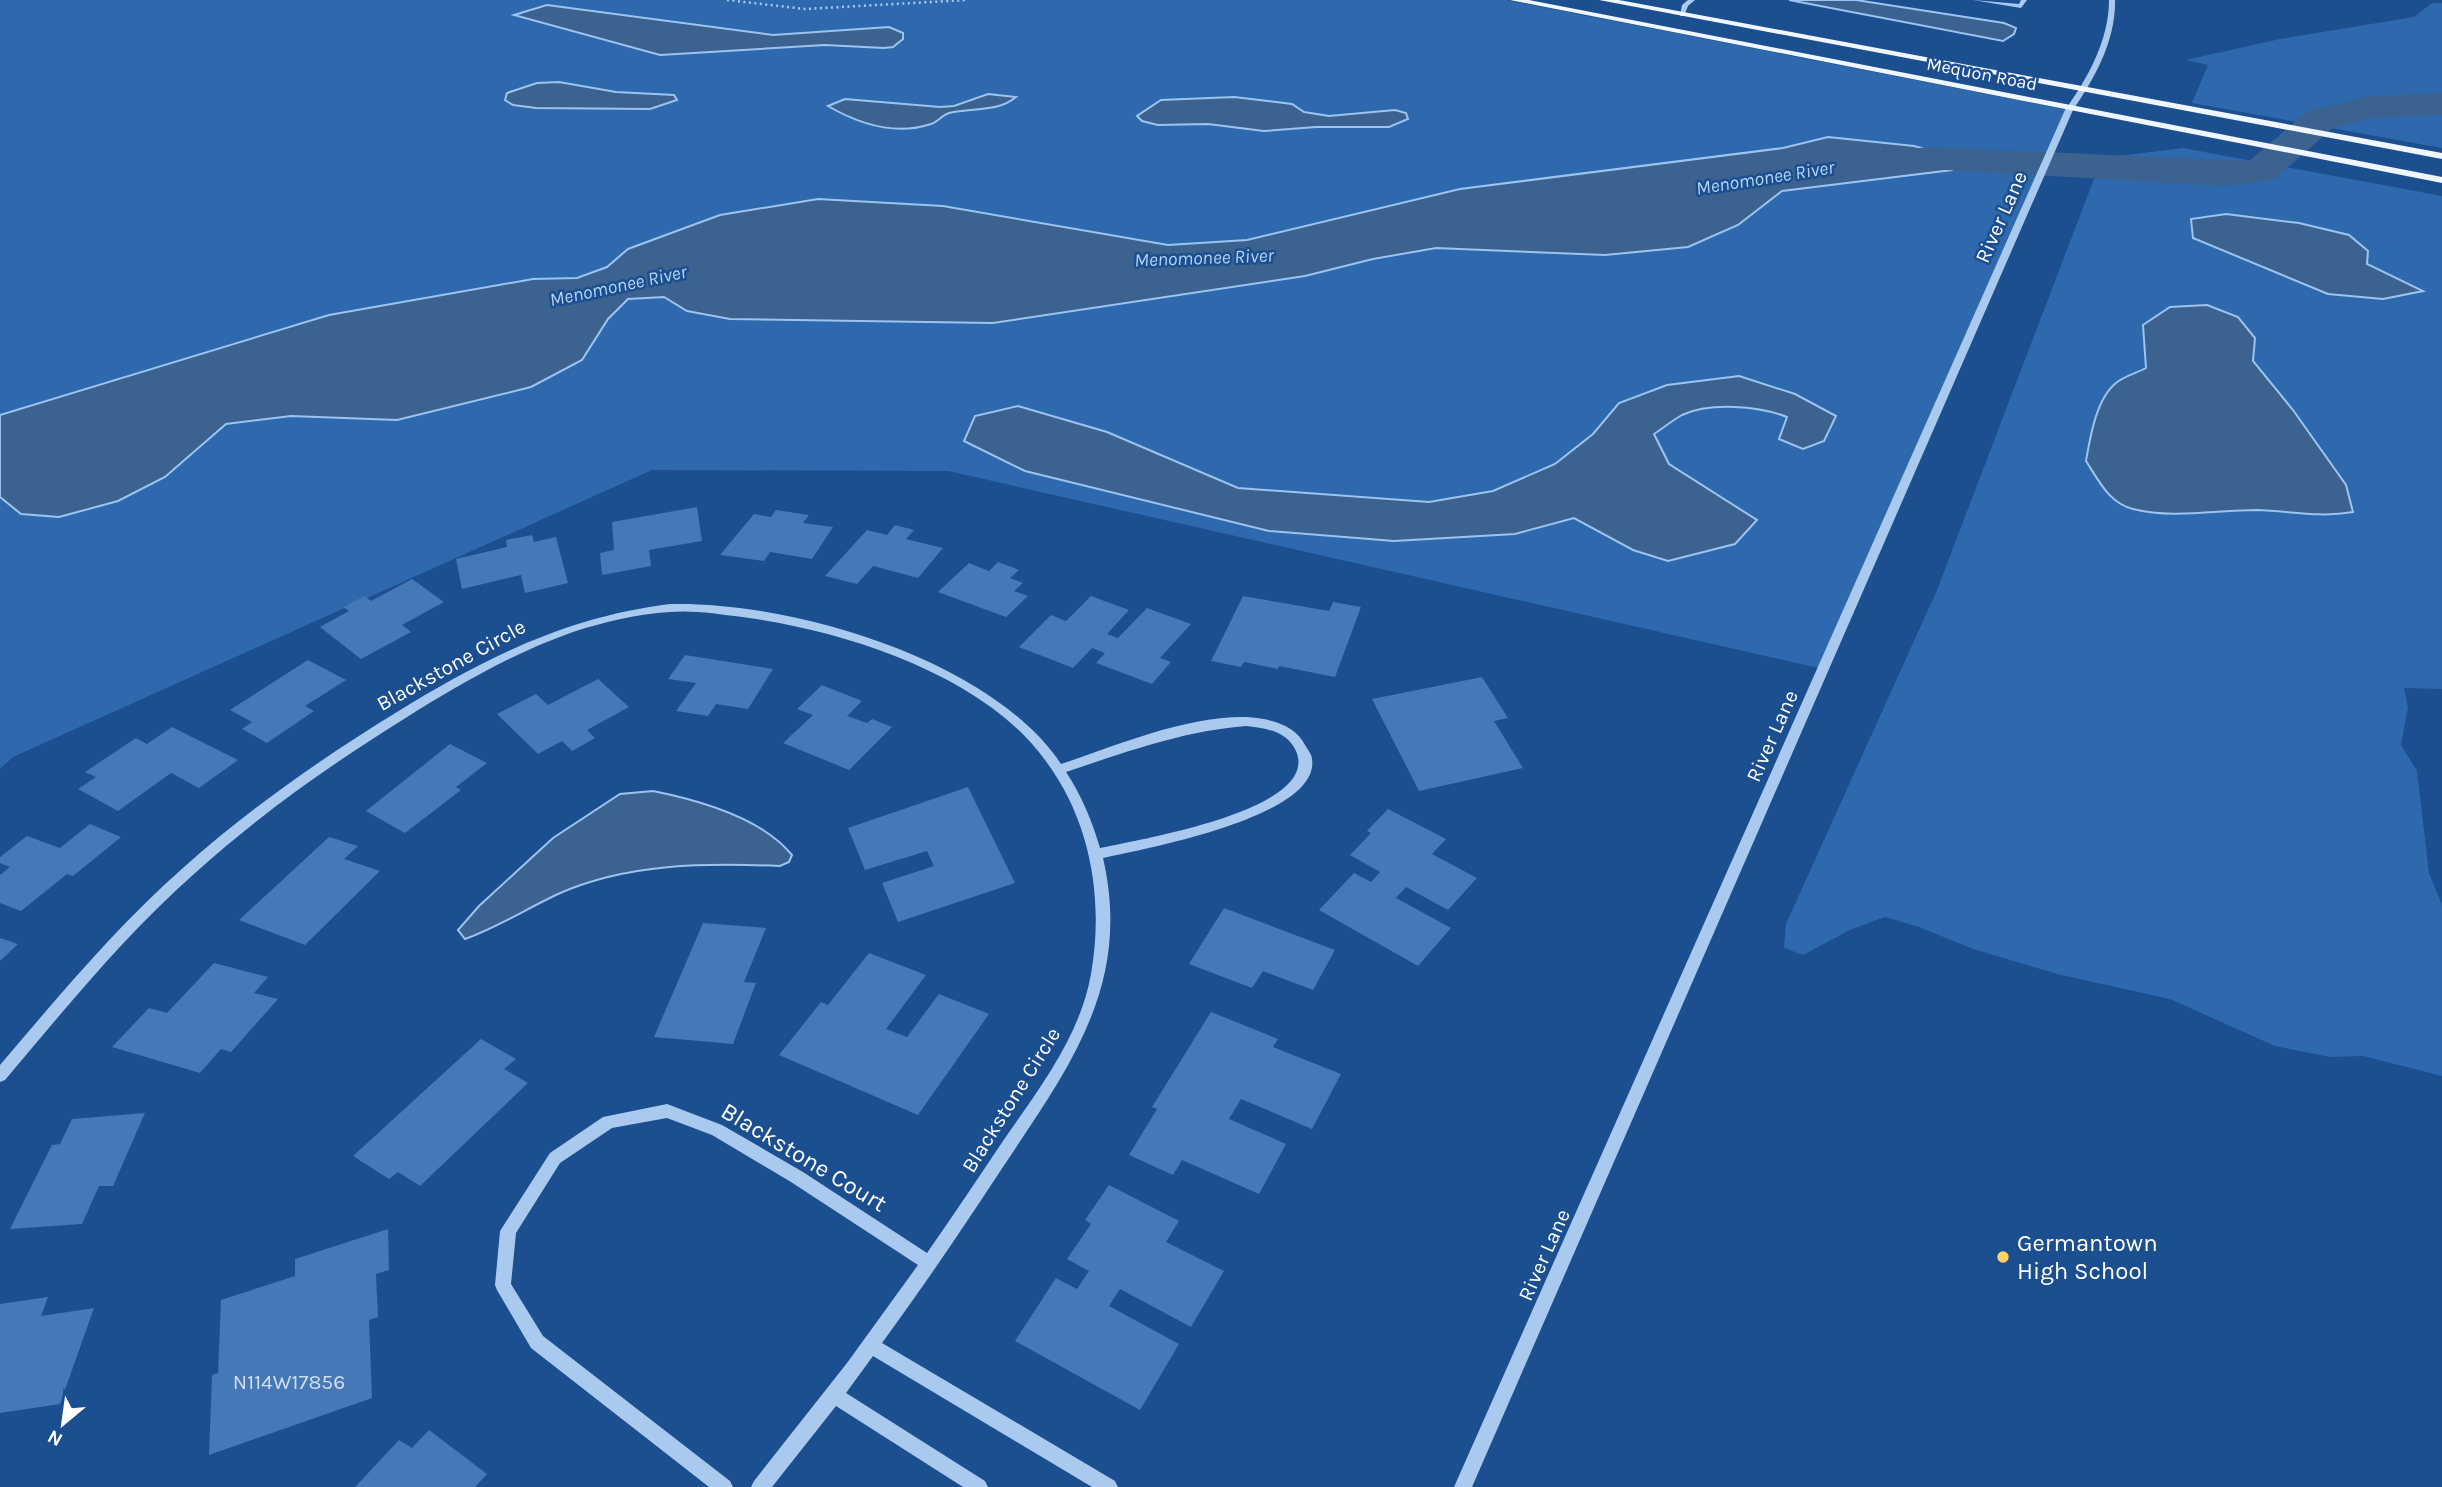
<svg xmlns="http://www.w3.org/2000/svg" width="2442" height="1487" viewBox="0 0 2442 1487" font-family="Karla,sans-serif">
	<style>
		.green { fill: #2e69ad }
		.water { fill: #3c6290; stroke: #9cc4f0; stroke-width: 2 }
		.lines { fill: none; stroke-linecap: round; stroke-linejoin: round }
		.river { fill: #3c6290; fill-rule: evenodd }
		.building { fill: #4478b7 }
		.path { stroke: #a9c9ee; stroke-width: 2.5; stroke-dasharray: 2 3.5; stroke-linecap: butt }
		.minor { fill: #a9c9ee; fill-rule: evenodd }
		.major { fill: #f0f6ff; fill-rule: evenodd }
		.poi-dot { fill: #ffd166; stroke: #1b4f8f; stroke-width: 2.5 }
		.labels { text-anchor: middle; stroke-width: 5; stroke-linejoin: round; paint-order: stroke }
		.far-street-label { font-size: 18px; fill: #fff; stroke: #1b4f8f }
		.far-water-label { font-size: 19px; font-style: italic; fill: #b5d3f5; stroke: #1b4f8f }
		.street-label { font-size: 21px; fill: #fff; stroke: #1b4f8f }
		.near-number-label { font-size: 21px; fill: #d0dded }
		.near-street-label { font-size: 24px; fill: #fff; stroke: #1b4f8f }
		.near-poi-label { font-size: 24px; fill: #fff; stroke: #1b4f8f; text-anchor: start }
	</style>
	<rect width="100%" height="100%" fill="#1b4f8f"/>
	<path class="green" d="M 0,0 L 1506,0 L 2069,110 L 1823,669 L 948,471 L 652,470 L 13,757 L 0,769 Z
		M 2432,3 L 2442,3 L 2442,148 L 2192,103 L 2208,65 L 2186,60 L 2280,39 L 2414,17 Z
		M 2183,148 L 2442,196 L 2442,689 L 2404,688 L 2408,707 L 2401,745 L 2417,771 L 2429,873 L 2442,905 L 2442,1076 L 2363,1056 L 2330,1057 L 2275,1046 L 2170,999 L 2061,975 L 1973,949 L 1919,927 L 1885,917 L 1850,930 L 1803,955 L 1784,948 L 1786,924 L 1937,590 L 2102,158 Z"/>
	<path class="water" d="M 1789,0 L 1856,0 L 2004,23 L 2016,28 L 2014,34 L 2003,41 Z
		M 547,5 L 773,35 L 889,27 L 903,33 L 903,39 L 893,47 L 884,48 L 825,45 L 660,55 L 514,15 Z
		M 559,82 L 616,92 L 674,95 L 677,100 L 650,109 L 536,108 L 513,105 L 505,100 L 507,93 L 537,83 Z
		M 988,94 L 1016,97 C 997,113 972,107 949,113 C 942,115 938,122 931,124 C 895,136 859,124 828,106 L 845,99 L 940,107 L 954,106 Z
		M 1234,97 L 1292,104 L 1304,112 L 1329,116 L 1395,110 L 1406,113 L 1408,119 L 1389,127 L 1316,127 L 1264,131 L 1208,124 L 1158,125 L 1142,121 L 1137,116 L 1161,100 Z
		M 1828,137 L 1914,146 L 1958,158 L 1952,170 L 1782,191 L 1738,225 L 1688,247 L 1605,255 L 1436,248 L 1373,259 L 1305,276 L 993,323 L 730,319 L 687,311 L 664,297 L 628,299 L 608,319 L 582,360 L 531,387 L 397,420 L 291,416 L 226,424 L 165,477 L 118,501 L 59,517 L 21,514 L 0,497 L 0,415 L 329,315 L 533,279 L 577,278 L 607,267 L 628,249 L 720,215 L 818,199 L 943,206 L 1168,245 L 1247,240 L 1460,189 L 1783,148 Z
		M 2226,214 L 2299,223 L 2349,235 L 2368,251 L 2367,264 L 2423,291 L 2383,299 L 2328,294 L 2193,238 L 2191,219 Z
		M 2207,305 L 2238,317 L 2255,338 L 2253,361 L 2293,410 L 2346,485 L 2353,512 C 2319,518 2290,511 2257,510 C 2217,510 2172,519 2133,509 C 2109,503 2099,481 2086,461 C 2090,438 2096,399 2116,383 C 2124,376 2137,373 2146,368 L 2143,325 L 2170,307 Z
		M 1739,376 L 1795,394 L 1836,416 L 1824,441 L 1803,449 L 1779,439 L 1787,417 C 1759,406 1710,402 1682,415 C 1673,420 1663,428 1654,434 L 1669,464 L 1757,520 L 1735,544 L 1668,561 L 1633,550 L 1574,518 L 1515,534 L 1394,541 L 1269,531 L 1025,471 L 964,441 L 975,416 L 1018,406 L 1107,432 L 1238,488 L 1429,502 L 1493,491 L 1555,464 L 1593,434 L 1619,403 L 1667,385 Z
		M 653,791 C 698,800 762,818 792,855 L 789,862 L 780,866 C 706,863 627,863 558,894 C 526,909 498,927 465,939 L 458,930 L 479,906 L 553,838 L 620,794 Z"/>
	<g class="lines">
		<path class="river" d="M 2442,93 L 2442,115 L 2372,118 L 2334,127 L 2273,180 L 2226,186 L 1929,169 L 1875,173 L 1861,170 L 1856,162 L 1861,154 L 1929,147 L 2249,161 L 2308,111 L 2372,96 Z"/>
	</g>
	<path class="building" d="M 697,507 L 702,541 L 649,550 L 651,566 L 602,575 L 600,553 L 614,550 L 612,522 Z
		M 776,510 L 809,515 L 803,523 L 833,527 L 812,559 L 770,552 L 764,561 L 720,555 L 754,514 L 771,517 Z
		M 895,525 L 914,530 L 906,539 L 943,548 L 918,578 L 873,566 L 857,584 L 825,576 L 867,530 L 887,535 Z
		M 532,535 L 534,542 L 556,537 L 568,583 L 525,593 L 521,575 L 462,589 L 456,559 L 507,547 L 506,540 Z
		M 998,562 L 1019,570 L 1010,578 L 1023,583 L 1014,591 L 1028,596 L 1006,617 L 938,592 L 969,563 L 989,571 Z
		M 412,579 L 444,602 L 402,625 L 411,632 L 361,659 L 320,627 L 349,611 L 343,607 L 365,596 L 371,601 Z
		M 1091,596 L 1129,610 L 1107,634 L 1118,638 L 1147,608 L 1191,624 L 1160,658 L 1171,662 L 1152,684 L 1096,663 L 1105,653 L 1092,648 L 1073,668 L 1019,647 L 1051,615 L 1066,621 Z
		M 1243,596 L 1329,611 L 1333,602 L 1361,607 L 1335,677 L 1279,666 L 1278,669 L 1244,662 L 1241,667 L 1211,661 Z
		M 685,655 L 773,669 L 748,709 L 716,704 L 708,716 L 676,711 L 696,683 L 668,679 Z
		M 308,660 L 346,680 L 305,706 L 314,711 L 267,743 L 242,729 L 252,722 L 230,710 Z
		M 1482,677 L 1508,718 L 1494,721 L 1523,768 L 1419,791 L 1372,699 Z
		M 598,679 L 629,707 L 587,730 L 595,738 L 572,751 L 562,741 L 538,754 L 497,714 L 536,694 L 548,705 Z
		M 822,685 L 862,701 L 847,716 L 867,723 L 872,719 L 892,727 L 849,770 L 783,743 L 813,715 L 797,709 Z
		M 172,727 L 238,760 L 199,788 L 171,773 L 118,811 L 78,789 L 96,777 L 85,772 L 136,738 L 147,744 Z
		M 450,744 L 487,763 L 456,787 L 461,790 L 405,833 L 366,811 Z
		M 968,787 L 1015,883 L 898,922 L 882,883 L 934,866 L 927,851 L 865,870 L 848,828 Z
		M 1388,809 L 1446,839 L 1432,854 L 1477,878 L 1448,910 L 1406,887 L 1396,898 L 1451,928 L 1418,966 L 1319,910 L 1354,873 L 1371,882 L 1380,872 L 1350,855 L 1371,833 L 1367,831 Z
		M 90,824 L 121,837 L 73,876 L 67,874 L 21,911 L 0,903 L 0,875 L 10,867 L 0,863 L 0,857 L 27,836 L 60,848 Z
		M 329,837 L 358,846 L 344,859 L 380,871 L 305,945 L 239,920 Z
		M 1224,908 L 1335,950 L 1313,990 L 1263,971 L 1252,988 L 1189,964 Z
		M 703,923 L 766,928 L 744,982 L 756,983 L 733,1044 L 654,1037 Z
		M 0,938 L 18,944 L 0,961 Z
		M 869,953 L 926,975 L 886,1029 L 907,1037 L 939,994 L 989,1014 L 918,1115 L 779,1055 L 821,1002 L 828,1005 Z
		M 214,963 L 268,977 L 254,993 L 278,999 L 231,1052 L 221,1049 L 200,1073 L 112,1047 L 149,1008 L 167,1013 Z
		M 1211,1012 L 1278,1039 L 1273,1047 L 1341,1074 L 1312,1129 L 1241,1099 L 1229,1119 L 1286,1144 L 1259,1194 L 1182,1160 L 1173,1175 L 1129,1155 L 1157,1109 L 1152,1107 Z
		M 481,1039 L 516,1059 L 504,1069 L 528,1083 L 420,1186 L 398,1172 L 389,1179 L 353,1156 Z
		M 145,1113 L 113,1186 L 99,1186 L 82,1224 L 10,1229 L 52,1145 L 60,1144 L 72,1119 Z
		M 1109,1185 L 1179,1221 L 1166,1242 L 1224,1271 L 1191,1327 L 1120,1289 L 1109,1306 L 1179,1344 L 1140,1410 L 1015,1341 L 1056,1278 L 1077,1289 L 1089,1271 L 1067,1259 L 1091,1224 L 1085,1220 Z
		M 388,1229 L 389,1270 L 376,1274 L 378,1317 L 369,1320 L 372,1398 L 209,1455 L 212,1375 L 218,1373 L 221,1300 L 295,1276 L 295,1259 Z
		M 48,1297 L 41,1316 L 94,1308 L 60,1404 L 0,1413 L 0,1304 Z
		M 429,1430 L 487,1474 L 475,1487 L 355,1487 L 399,1440 L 412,1448 Z"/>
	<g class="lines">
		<path class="path" d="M 727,0 L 805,9 L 967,0"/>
		<path class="minor" d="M 1688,0 L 1695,0 L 1688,6 L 1684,16 L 1680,16 L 1682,5 Z
			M 1973,0 L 2019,4 L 2021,0 L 2027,0 L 2021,8 Z
			M 2109,0 L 2115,0 C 2116,40 2095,78 2073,110 L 1472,1487 L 1454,1487 L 2065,110 C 2088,78 2109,40 2109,0 Z
			M 670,604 C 791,601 991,659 1061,764 C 1118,745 1185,716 1246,717 C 1267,718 1295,724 1305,745 C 1307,748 1312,755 1312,759 C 1321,817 1143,849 1103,858 C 1133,988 1066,1071 999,1173 C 961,1231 923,1287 882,1343 L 1115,1481 L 1118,1487 L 1092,1487 L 873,1356 L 846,1393 L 985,1481 L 988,1487 L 963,1487 L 836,1406 L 772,1487 L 751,1487 L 754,1481 L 847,1363 L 918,1265 L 791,1182 L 712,1135 L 667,1118 L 612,1128 L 560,1163 L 516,1233 L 511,1284 L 543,1336 L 730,1481 L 733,1487 L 709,1487 L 531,1348 L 497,1290 L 495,1285 L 500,1231 L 550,1153 L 603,1117 L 667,1104 L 722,1125 L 803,1172 L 927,1253 C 953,1216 978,1178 1003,1141 C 1038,1090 1080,1037 1091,974 C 1104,900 1091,821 1045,760 C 983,674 842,630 742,617 C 718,614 693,610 670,612 C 637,614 604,622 573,632 C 513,653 458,685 404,719 C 330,765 259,815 194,874 C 124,936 65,1009 5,1080 L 0,1082 L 0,1065 C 58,997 116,927 183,868 C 249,809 322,758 397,712 C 485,658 566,617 670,604 ZM 1246,726 C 1266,728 1287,731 1296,751 C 1322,810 1136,840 1100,848 C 1092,821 1082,796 1066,772 C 1126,752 1183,731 1246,726 Z"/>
		<path class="major" d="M 1510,0 L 1529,0 L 2442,177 L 2442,183 Z
			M 1599,0 L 1619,0 L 2442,153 L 2442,159 Z"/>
	</g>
	<circle class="poi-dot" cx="2003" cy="1257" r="7"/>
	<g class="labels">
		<g class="far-street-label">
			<text transform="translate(1982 74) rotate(11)" y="6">Mequon Road</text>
		</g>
		<g class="far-water-label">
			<text transform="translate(1765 177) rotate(-9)" y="7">Menomonee River</text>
			<text transform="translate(1204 257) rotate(-2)" y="7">Menomonee River</text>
			<text transform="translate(618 285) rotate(-12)" y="7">Menomonee River</text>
		</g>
		<g class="street-label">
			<text transform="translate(2001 217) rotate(-66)" y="7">River Lane</text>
			<text transform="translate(451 665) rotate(-29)" y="7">Blackstone Circle</text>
			<text transform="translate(1772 736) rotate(-66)" y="7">River Lane</text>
			<text transform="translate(1011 1100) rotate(-58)" y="7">Blackstone Circle</text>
			<text transform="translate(1544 1255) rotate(-66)" y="7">River Lane</text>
		</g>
		<g class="near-number-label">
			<text x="289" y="1389">N114W17856</text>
		</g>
		<g class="near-street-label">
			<text transform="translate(804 1157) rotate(31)" y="8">Blackstone Court</text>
		</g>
		<g class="near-poi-label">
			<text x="2017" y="1251">Germantown<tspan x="2017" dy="28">High School</tspan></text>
		</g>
	</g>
	<g transform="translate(63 1424) rotate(209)" stroke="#1b4f8f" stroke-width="5" paint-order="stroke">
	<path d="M0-5L12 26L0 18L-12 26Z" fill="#ffffff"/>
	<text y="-10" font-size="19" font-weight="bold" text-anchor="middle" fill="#ffffff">N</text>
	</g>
</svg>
